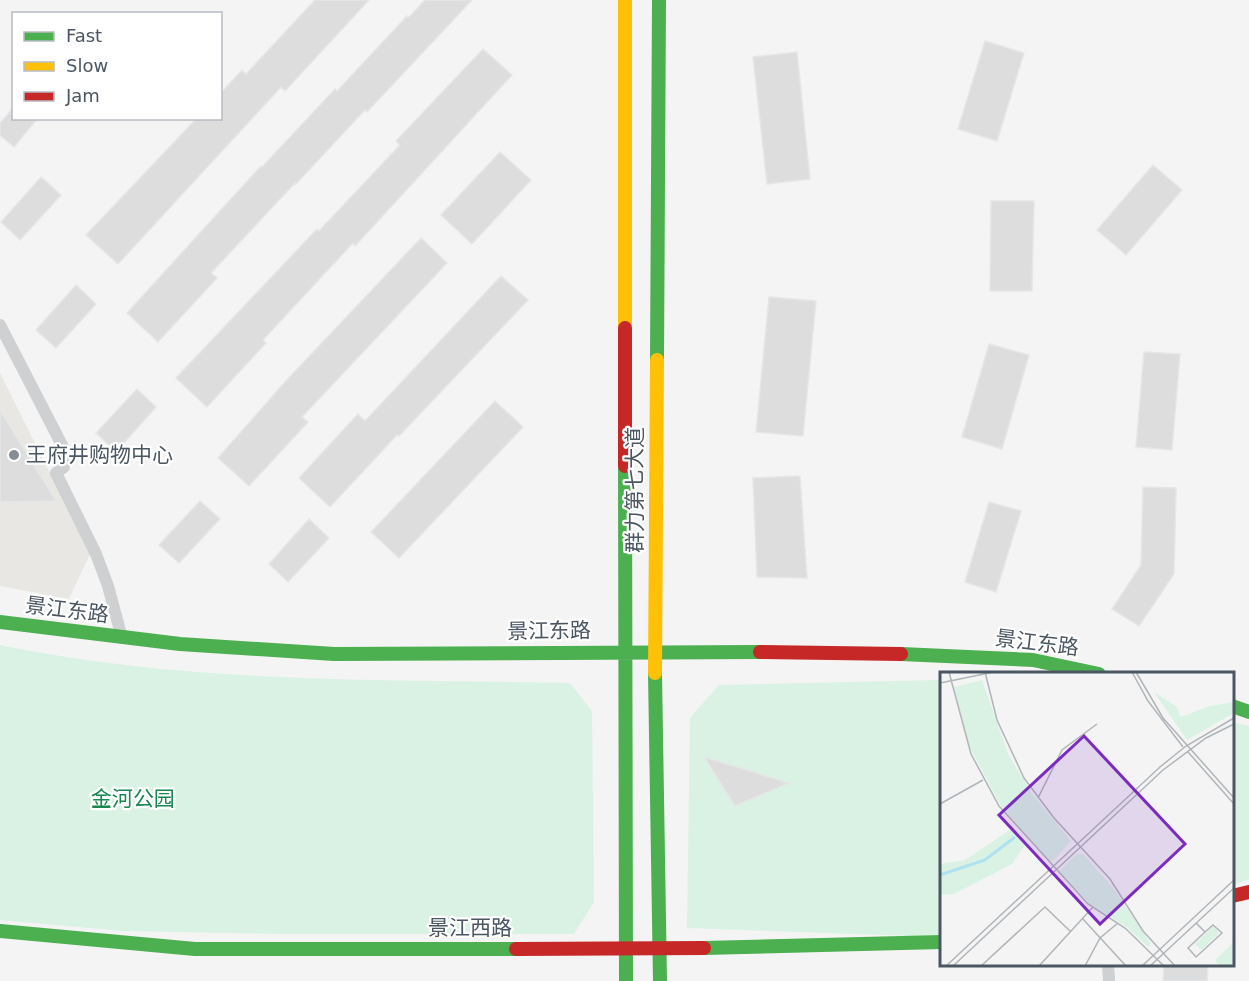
<svg xmlns="http://www.w3.org/2000/svg" width="1249" height="981" viewBox="0 0 1249 981" font-family="'DejaVu Sans','Noto Sans SC',sans-serif">
	<style>
		.commercial { fill: #e8e7e3 }
		.green { fill: #d9f2e3 }
		.building { fill: #ddddde; stroke: #e5e6e7; stroke-width: 1.5 }
		.lines { fill: none; stroke-linecap: round; stroke-linejoin: round }
		.street { stroke: #ced0d2; stroke-width: 12 }
		.fast { stroke: #4caf50; stroke-width: 14 }
		.slow { stroke: #ffc107; stroke-width: 14 }
		.jam { stroke: #c62828; stroke-width: 14 }
		.poi-dot { fill: #868d94; stroke: #fff; stroke-width: 2 }
		.labels { text-anchor: middle; stroke-width: 4.5; stroke-linejoin: round; paint-order: stroke }
		.poi-label { font-size: 21px; fill: #4a5661; stroke: #fff; text-anchor: start }
		.street-label { font-size: 21px; fill: #4a5661; stroke: #fff }
		.park-label { font-size: 21px; fill: #17864f; stroke: #fff }
		.inset-river { fill: none; stroke: #aee2f0; stroke-width: 3 }
		.inset-road { fill: none; stroke: #b0b5b9; stroke-width: 1.5 }
		.view { fill: #7b2cbf; fill-opacity: 0.15; stroke: #7b2cbf; stroke-width: 3 }
		.inset-edge { fill: none; stroke: #4a5661; stroke-width: 3 }
	</style>
	<rect width="100%" height="100%" fill="#f4f4f4"/>
	<path class="commercial" d="M 0,373 L 90,554 L 69,599 L 0,586 Z"/>
	<path class="green" d="M 0,645 C 185,684 381,679 570,683 L 592,711 L 594,902 L 574,934 L 283,934 L 123,931 L 0,920 Z
		M 941,680 L 941,937 L 687,928 L 690,718 L 719,685 Z
		M 1233,722 L 1249,726 L 1249,879 L 1233,885 Z"/>
	<path class="building" d="M 315,0 L 369,0 L 285,91 L 281,87 L 118,264 L 86,235 L 197,118 L 220,118 L 220,94 L 242,70 L 246,74 Z
		M 425,0 L 472,0 L 367,112 L 365,110 L 296,184 L 295,183 L 211,273 L 217,278 L 158,342 L 127,313 L 261,166 L 262,167 L 335,89 L 337,91 L 407,16 L 408,18 Z
		M 985,41 L 1024,53 L 997,141 L 958,129 Z
		M 483,49 L 512,75 L 355,246 L 353,243 L 263,340 L 266,343 L 207,407 L 176,378 L 317,229 L 319,231 L 400,145 L 396,141 Z
		M 797,52 L 810,179 L 767,184 L 753,57 Z
		M 14,107 L 14,118 L 38,118 L 14,147 L 0,135 L 0,123 Z
		M 500,152 L 531,180 L 472,244 L 441,215 Z
		M 1153,165 L 1182,190 L 1126,255 L 1097,230 Z
		M 41,177 L 61,195 L 20,240 L 1,222 Z
		M 991,201 L 1034,201 L 1032,291 L 990,291 Z
		M 421,238 L 447,263 L 302,417 L 308,422 L 249,486 L 218,458 L 284,383 Z
		M 501,276 L 528,300 L 399,436 L 397,435 L 330,507 L 299,478 L 358,414 L 365,421 Z
		M 76,285 L 96,304 L 56,348 L 36,330 Z
		M 769,297 L 816,301 L 803,436 L 756,432 Z
		M 989,344 L 1029,355 L 1002,449 L 962,437 Z
		M 1144,352 L 1180,354 L 1172,450 L 1136,447 Z
		M 137,389 L 156,407 L 116,452 L 96,433 Z
		M 495,401 L 523,427 L 399,558 L 371,532 Z
		M 0,410 L 56,501 L 0,502 Z
		M 800,476 L 807,578 L 757,577 L 753,478 Z
		M 1143,487 L 1176,488 L 1174,574 L 1139,626 L 1112,609 L 1141,565 Z
		M 200,501 L 220,519 L 179,563 L 159,545 Z
		M 989,502 L 1021,511 L 996,592 L 965,582 Z
		M 309,519 L 329,538 L 288,582 L 269,564 Z
		M 704,757 L 789,783 L 735,806 Z
		M 1164,964 L 1208,964 L 1207,981 L 1163,981 Z"/>
	<g class="lines">
		<path class="street" d="M 0,325 L 63,447 L 64,467 L 56,473 L 96,554 L 108,586 L 122,638
			M 1108,964 L 1109,981"/>
		<path class="fast" d="M 657,360 L 659,0
			M 625,466 L 626,981
			M 0,622 L 180,644 L 334,654 L 760,652
			M 901,654 L 1033,660 L 1099,674
			M 655,673 L 660,981
			M 1232,706 L 1249,712
			M 0,931 L 195,949 L 516,949
			M 704,948 L 942,942"/>
		<path class="slow" d="M 625,0 L 625,328
			M 655,673 L 657,360"/>
		<path class="jam" d="M 625,328 L 625,466
			M 760,652 L 901,654
			M 1232,896 L 1249,892
			M 516,949 L 704,948"/>
	</g>
	<circle class="poi-dot" cx="14" cy="455" r="6"/>
	<g class="labels">
		<g class="poi-label">
			<text x="26" y="462">王府井购物中心</text>
		</g>
		<g class="street-label">
			<text transform="translate(635 490) rotate(-90)" y="7">群力第七大道</text>
			<text transform="translate(67 610) rotate(7)" y="7">景江东路</text>
			<text transform="translate(549 631) rotate(-1)" y="7">景江东路</text>
			<text transform="translate(1037 643) rotate(7)" y="7">景江东路</text>
			<text x="470" y="935">景江西路</text>
		</g>
		<g class="park-label">
			<text x="133" y="806">金河公园</text>
		</g>
	</g>
	<g transform="translate(940 672)">
		<rect width="294" height="294" fill="#f4f4f4"/>
		<path d="M 42,8 L 68,82 L 92,122 L 131,169 L 114,188 L 109,189 L 61,134 L 29,74 L 14,15 ZM 214,20 L 236,34 L 241,45 L 270,34 L 294,30 L 294,41 L 247,68 ZM 71,157 L 85,173 L 72,192 L 14,222 L 0,223 L 0,192 L 25,188 ZM 137,182 L 143,182 L 173,216 L 211,272 L 208,275 L 187,255 L 150,232 L 119,199 ZM 273,254 L 279,261 L 261,278 L 255,272 ZM 294,270 L 294,294 L 280,294 L 275,288 Z" fill="#d9f2e3"/>
		<path class="inset-river" d="M 0,203 L 45,188 L 75,165"/>
		<path class="inset-road" d="M 9,0 L 31,82 L 59,134 L 148,232 L 185,256 L 224,294M 45,0 L 57,48 L 84,106 L 114,146 L 170,207 L 203,259 L 235,294M 192,0 L 208,29 L 243,75M 196,0 L 223,46 L 294,126M 0,11 L 54,0M 248,80 L 294,132M 98,126 L 122,78 L 157,52M 0,132 L 43,108M 142,246 L 186,294M 256,251 L 265,260 L 248,276 L 256,285 L 282,261 L 273,253 L 265,260M 6,294 L 220,95 L 246,74 L 294,46M 13,294 L 223,98 L 266,66 L 294,52M 41,294 L 105,235 L 130,259M 99,294 L 153,235M 145,294 L 160,266 L 178,251M 202,294 L 294,208M 210,294 L 294,216"/>
		<path class="view" d="M 144,64 L 245,172 L 160,252 L 59,143 Z"/>
		<rect width="294" height="294" class="inset-edge"/>
	</g>
	<rect x="12" y="12" width="210" height="108" fill="#ffffff" stroke="#b7bbc0" stroke-width="1.5"/>
	<rect x="24" y="32" width="30" height="9" fill="#4caf50" stroke="#b7bbc0" stroke-width="1.5"/>
	<text x="66" y="42" font-size="18" fill="#4a5661">Fast</text>
	<rect x="24" y="62" width="30" height="9" fill="#ffc107" stroke="#b7bbc0" stroke-width="1.5"/>
	<text x="66" y="72" font-size="18" fill="#4a5661">Slow</text>
	<rect x="24" y="92" width="30" height="9" fill="#c62828" stroke="#b7bbc0" stroke-width="1.5"/>
	<text x="66" y="102" font-size="18" fill="#4a5661">Jam</text>
</svg>
